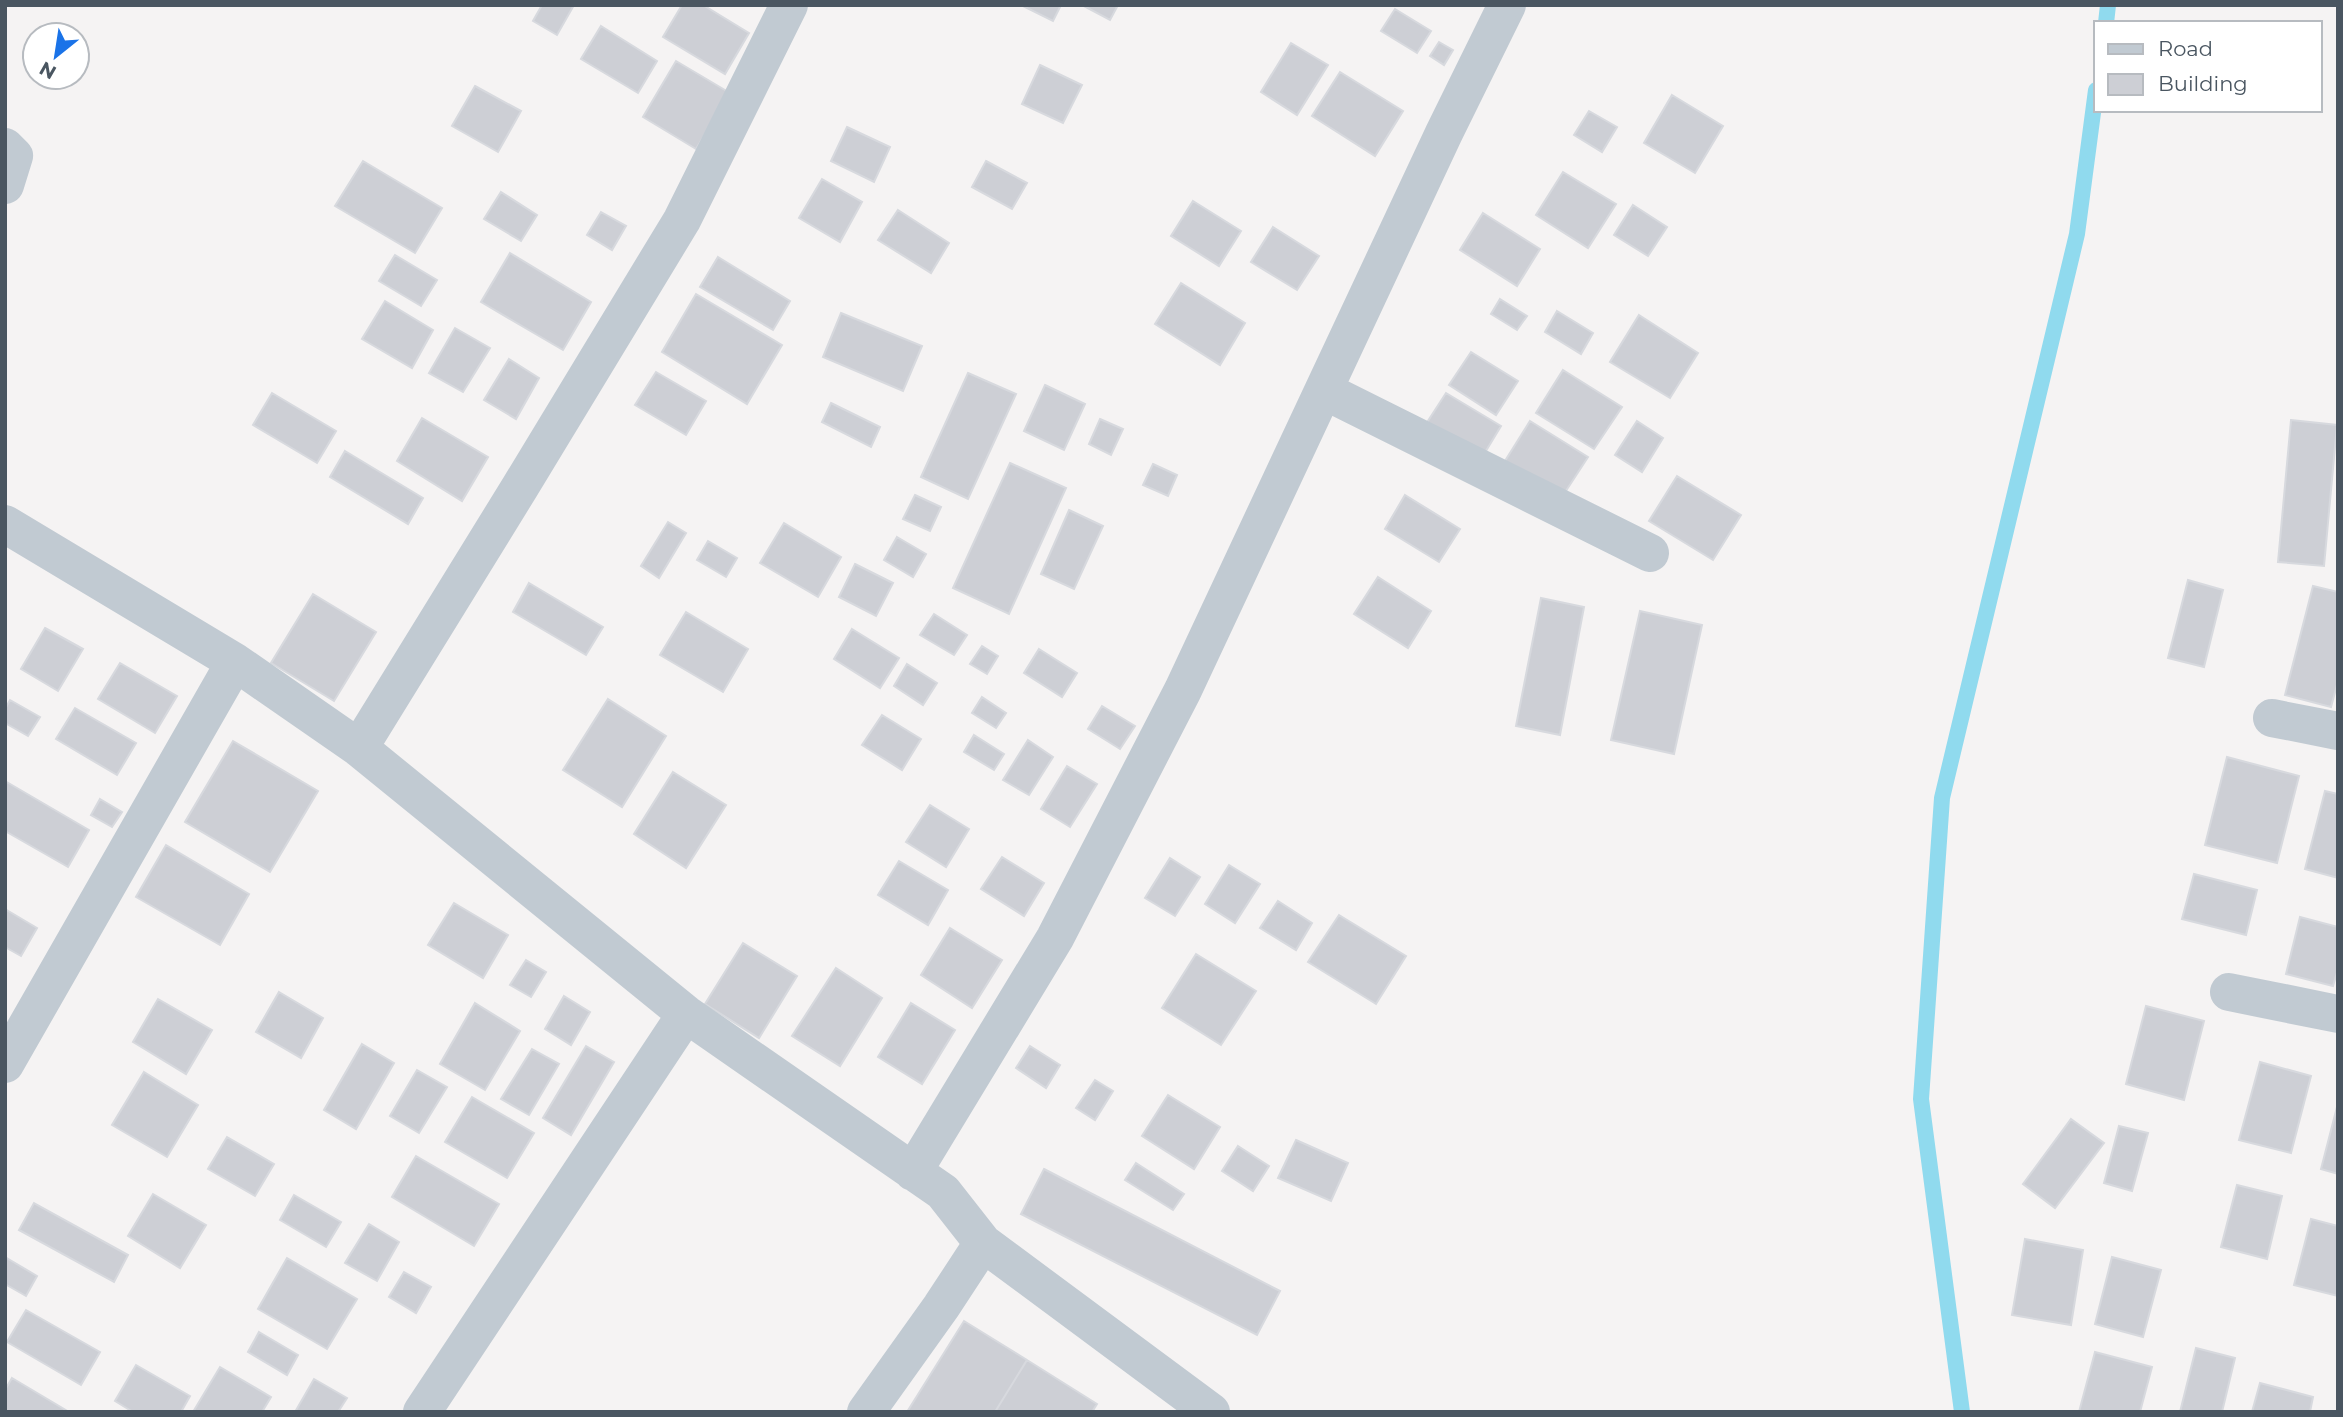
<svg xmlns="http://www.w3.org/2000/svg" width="2343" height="1417" viewBox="0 0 2343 1417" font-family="Montserrat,sans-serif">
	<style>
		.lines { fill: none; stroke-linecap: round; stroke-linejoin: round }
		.stream { stroke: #90daee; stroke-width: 16 }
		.building { fill: #cdcfd5; stroke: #d7d9de; stroke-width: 2 }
		.street { stroke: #c1cad2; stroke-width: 38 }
	</style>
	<rect width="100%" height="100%" fill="#f5f3f3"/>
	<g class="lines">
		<path class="stream" d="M 2106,23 L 2108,5
			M 1962,1412 L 1921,1099 L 1942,798 L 2077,234 L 2096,90"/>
	</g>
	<path class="building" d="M 542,5 L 574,5 L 557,35 L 533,21 Z
		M 682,5 L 703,5 L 749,33 L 725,74 L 663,37 Z
		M 1021,5 L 1061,5 L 1053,21 Z
		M 1082,5 L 1118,5 L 1110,20 Z
		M 1395,9 L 1431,31 L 1417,53 L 1381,31 Z
		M 601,26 L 657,61 L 638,93 L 581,59 Z
		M 1439,42 L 1453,50 L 1444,65 L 1430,56 Z
		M 1291,43 L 1328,65 L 1297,115 L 1261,92 Z
		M 676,61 L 730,93 L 696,149 L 643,117 Z
		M 1040,65 L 1082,85 L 1063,123 L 1022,104 Z
		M 1340,72 L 1403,111 L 1375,156 L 1312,116 Z
		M 475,86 L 521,111 L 498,152 L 452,126 Z
		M 1672,95 L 1723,126 L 1695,173 L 1644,143 Z
		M 1589,111 L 1617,127 L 1602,152 L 1574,135 Z
		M 847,127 L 890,147 L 874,182 L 831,161 Z
		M 363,161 L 442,208 L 415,253 L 335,206 Z
		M 986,161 L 1027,183 L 1012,209 L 972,187 Z
		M 1563,172 L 1616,204 L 1588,248 L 1536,215 Z
		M 822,179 L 862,202 L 840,242 L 799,218 Z
		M 501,192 L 537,215 L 521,241 L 484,219 Z
		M 1193,201 L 1241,231 L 1219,266 L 1171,236 Z
		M 1633,205 L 1667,227 L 1648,256 L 1614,235 Z
		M 898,210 L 949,243 L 931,273 L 878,240 Z
		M 601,212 L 626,226 L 612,250 L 587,235 Z
		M 1483,213 L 1540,249 L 1517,286 L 1460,250 Z
		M 1273,227 L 1319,256 L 1297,290 L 1251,262 Z
		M 510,253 L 591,302 L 563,350 L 481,302 Z
		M 395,255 L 437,280 L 421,306 L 379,281 Z
		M 718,257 L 790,301 L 773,330 L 700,287 Z
		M 1181,283 L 1245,323 L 1220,365 L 1155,324 Z
		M 696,294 L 782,345 L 747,404 L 662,352 Z
		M 1500,299 L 1527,316 L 1517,330 L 1491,314 Z
		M 385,301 L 433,330 L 412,368 L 362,339 Z
		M 1557,311 L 1593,333 L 1581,354 L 1545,332 Z
		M 841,313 L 922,346 L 903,391 L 823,357 Z
		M 1639,315 L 1698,353 L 1670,398 L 1610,362 Z
		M 455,328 L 490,348 L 463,392 L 429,373 Z
		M 1471,352 L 1518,381 L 1496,415 L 1449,385 Z
		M 509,359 L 539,378 L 516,419 L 484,400 Z
		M 1563,370 L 1622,407 L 1594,449 L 1536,413 Z
		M 656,372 L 706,401 L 686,435 L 635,405 Z
		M 968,373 L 1016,394 L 968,499 L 921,477 Z
		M 1045,385 L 1085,404 L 1064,450 L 1024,431 Z
		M 272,393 L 336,431 L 317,463 L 253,425 Z
		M 1446,393 L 1501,426 L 1481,459 L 1426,424 Z
		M 831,403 L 880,427 L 871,447 L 822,422 Z
		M 422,418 L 488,457 L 462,501 L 397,461 Z
		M 1100,419 L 1123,429 L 1111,455 L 1089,444 Z
		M 2291,420 L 2337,425 L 2324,566 L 2278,562 Z
		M 1530,421 L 1588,457 L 1562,497 L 1505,461 Z
		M 1637,421 L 1663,438 L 1642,472 L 1615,455 Z
		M 345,451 L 423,498 L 408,524 L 330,477 Z
		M 1010,463 L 1066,488 L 1009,614 L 953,588 Z
		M 1153,464 L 1177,475 L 1168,496 L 1143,485 Z
		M 1677,476 L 1741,515 L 1713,560 L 1649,521 Z
		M 915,495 L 941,507 L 930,531 L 903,519 Z
		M 1405,495 L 1460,529 L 1439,562 L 1385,529 Z
		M 1069,510 L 1103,526 L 1074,589 L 1041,574 Z
		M 668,522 L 686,533 L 659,578 L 641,566 Z
		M 784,523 L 841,557 L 818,597 L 760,563 Z
		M 897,537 L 926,554 L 913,577 L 884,560 Z
		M 708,541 L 737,558 L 726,577 L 697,560 Z
		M 855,564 L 893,583 L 876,616 L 839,597 Z
		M 1378,577 L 1431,611 L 1408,648 L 1354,614 Z
		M 2188,580 L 2223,590 L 2204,667 L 2168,658 Z
		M 529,583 L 603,627 L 586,655 L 513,612 Z
		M 2313,586 L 2338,592 L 2338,681 L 2331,707 L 2285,695 Z
		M 313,594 L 376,632 L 334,701 L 271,663 Z
		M 1541,598 L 1584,607 L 1560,735 L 1516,726 Z
		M 1640,611 L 1702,625 L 1674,754 L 1611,740 Z
		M 686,612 L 748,649 L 723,692 L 660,655 Z
		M 934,614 L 967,635 L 954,655 L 920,635 Z
		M 45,628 L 83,649 L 58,691 L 21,669 Z
		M 852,629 L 899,658 L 880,688 L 834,659 Z
		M 982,646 L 998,656 L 987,674 L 970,664 Z
		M 1039,649 L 1077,673 L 1062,697 L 1024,673 Z
		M 120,663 L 177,696 L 155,733 L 98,699 Z
		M 907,664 L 937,683 L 923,705 L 894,686 Z
		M 982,697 L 1006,713 L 996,728 L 972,713 Z
		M 608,699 L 666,736 L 622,807 L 563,770 Z
		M 10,700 L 40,717 L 28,736 L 5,723 L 5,709 Z
		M 1102,706 L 1135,726 L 1120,749 L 1088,729 Z
		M 75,708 L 136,743 L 117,775 L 56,739 Z
		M 882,715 L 921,739 L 902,770 L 862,745 Z
		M 974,735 L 1004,754 L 994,770 L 964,752 Z
		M 1028,740 L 1053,757 L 1029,795 L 1003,780 Z
		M 233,741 L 318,791 L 270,872 L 185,822 Z
		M 2227,757 L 2299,776 L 2277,863 L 2205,845 Z
		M 1067,766 L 1097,784 L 1070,827 L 1041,809 Z
		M 673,772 L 726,805 L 686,868 L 634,834 Z
		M 5,781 L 89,830 L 68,867 L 5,831 Z
		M 2325,791 L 2338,794 L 2338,878 L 2305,869 Z
		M 100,799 L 122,812 L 112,827 L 91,815 Z
		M 930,805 L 969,829 L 946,867 L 906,842 Z
		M 166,845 L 249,894 L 220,945 L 136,897 Z
		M 1002,857 L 1044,883 L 1024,916 L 981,889 Z
		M 1170,858 L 1200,877 L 1175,916 L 1145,898 Z
		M 899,861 L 948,890 L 928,925 L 878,895 Z
		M 1229,865 L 1260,884 L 1235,923 L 1205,904 Z
		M 2194,874 L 2257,890 L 2246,935 L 2182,919 Z
		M 1278,901 L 1312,923 L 1296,950 L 1260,928 Z
		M 454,903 L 508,935 L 483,978 L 428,945 Z
		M 5,909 L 37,928 L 21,956 L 5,947 Z
		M 1339,915 L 1406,956 L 1376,1004 L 1308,962 Z
		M 2300,917 L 2338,927 L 2338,969 L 2333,986 L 2286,974 Z
		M 950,928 L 1002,960 L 972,1008 L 921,975 Z
		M 743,943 L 797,976 L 759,1038 L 705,1004 Z
		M 1196,954 L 1256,991 L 1221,1045 L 1162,1008 Z
		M 526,960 L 546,972 L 531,997 L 510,985 Z
		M 836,968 L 882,998 L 840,1066 L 792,1036 Z
		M 279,992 L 323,1018 L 301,1058 L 256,1032 Z
		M 564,996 L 590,1012 L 571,1045 L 545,1029 Z
		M 158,999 L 212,1030 L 186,1074 L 133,1042 Z
		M 475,1003 L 520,1031 L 485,1090 L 440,1064 Z
		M 911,1003 L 955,1030 L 922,1084 L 878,1057 Z
		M 2146,1006 L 2204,1021 L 2184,1100 L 2126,1084 Z
		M 362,1044 L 394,1063 L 356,1129 L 324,1110 Z
		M 586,1046 L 614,1062 L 571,1135 L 543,1118 Z
		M 1030,1046 L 1060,1065 L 1046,1088 L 1016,1068 Z
		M 532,1049 L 559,1064 L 529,1115 L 501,1099 Z
		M 2260,1062 L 2311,1076 L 2291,1153 L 2239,1140 Z
		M 417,1070 L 447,1087 L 419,1133 L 390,1116 Z
		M 144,1072 L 198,1105 L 167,1157 L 112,1125 Z
		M 1095,1080 L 1113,1091 L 1095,1120 L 1076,1108 Z
		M 1168,1095 L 1220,1127 L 1194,1169 L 1142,1136 Z
		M 472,1097 L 534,1133 L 507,1178 L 445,1142 Z
		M 2338,1103 L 2338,1174 L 2321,1169 Z
		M 2071,1119 L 2104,1143 L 2055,1208 L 2023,1184 Z
		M 2119,1126 L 2148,1133 L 2132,1191 L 2104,1183 Z
		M 227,1137 L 274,1164 L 255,1196 L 208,1169 Z
		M 1296,1140 L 1348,1163 L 1331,1201 L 1278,1178 Z
		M 1238,1146 L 1269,1166 L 1253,1191 L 1222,1171 Z
		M 416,1156 L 499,1204 L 474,1246 L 392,1197 Z
		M 1136,1163 L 1184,1194 L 1173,1210 L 1125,1180 Z
		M 1044,1169 L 1280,1291 L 1257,1335 L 1021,1214 Z
		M 2237,1185 L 2282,1196 L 2267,1259 L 2221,1247 Z
		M 153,1194 L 206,1225 L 180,1268 L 128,1236 Z
		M 294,1195 L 341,1222 L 326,1247 L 280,1220 Z
		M 34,1203 L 128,1255 L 114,1282 L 19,1230 Z
		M 2311,1219 L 2338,1226 L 2338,1296 L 2294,1285 Z
		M 369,1224 L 399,1242 L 377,1281 L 345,1263 Z
		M 2025,1239 L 2083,1250 L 2071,1325 L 2012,1315 Z
		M 5,1257 L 37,1276 L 26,1296 L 5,1284 Z
		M 2112,1257 L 2161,1270 L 2143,1337 L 2095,1324 Z
		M 287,1258 L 357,1299 L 327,1349 L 258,1309 Z
		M 404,1272 L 431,1287 L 416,1313 L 389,1297 Z
		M 26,1310 L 100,1352 L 81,1385 L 7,1342 Z
		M 964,1321 L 1027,1360 L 995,1412 L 907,1412 Z
		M 259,1332 L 298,1355 L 287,1375 L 248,1352 Z
		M 2196,1348 L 2235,1358 L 2222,1412 L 2180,1412 Z
		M 2095,1352 L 2152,1367 L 2140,1412 L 2079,1412 Z
		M 1027,1360 L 1097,1404 L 1092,1412 L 995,1412 Z
		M 136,1365 L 190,1396 L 181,1412 L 133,1412 L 115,1401 Z
		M 220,1367 L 271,1397 L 262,1412 L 193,1412 Z
		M 12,1378 L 69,1412 L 5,1412 L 5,1390 Z
		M 314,1379 L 347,1398 L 338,1412 L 295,1412 Z
		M 2260,1383 L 2313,1397 L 2310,1412 L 2252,1412 Z"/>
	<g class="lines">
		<path class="street" d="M 5,147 L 14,156 L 5,185
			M 1325,391 L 1650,553
			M 5,524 L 235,662 L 359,748 L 686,1014 L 943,1192 L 983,1243 L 941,1307 L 866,1412
			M 2272,718 L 2338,731
			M 359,748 L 520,487 L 682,220 L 789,5
			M 2229,992 L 2338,1014
			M 5,1064 L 235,662
			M 913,1172 L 1055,938 L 1183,690 L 1444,133 L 1507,5
			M 983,1243 L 1211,1412
			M 422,1412 L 686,1014"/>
	</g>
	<rect width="2343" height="1417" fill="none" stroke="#4a5661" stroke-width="14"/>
	<rect x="2094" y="21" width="228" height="91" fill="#ffffff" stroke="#b7bbc0" stroke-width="2"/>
	<rect x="2108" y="44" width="35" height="10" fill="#c1cad2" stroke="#b7bbc0" stroke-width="2"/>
	<text x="2158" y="56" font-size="21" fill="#4a5661">Road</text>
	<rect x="2108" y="74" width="35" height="21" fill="#cdcfd5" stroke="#b7bbc0" stroke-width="2"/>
	<text x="2158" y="91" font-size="21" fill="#4a5661">Building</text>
	<g transform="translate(56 56) rotate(210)"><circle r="33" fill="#ffffff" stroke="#b7bbc0" stroke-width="2"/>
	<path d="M0-5L12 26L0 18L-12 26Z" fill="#1a73e8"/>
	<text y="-10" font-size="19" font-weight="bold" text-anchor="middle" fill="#4a5661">N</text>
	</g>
</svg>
